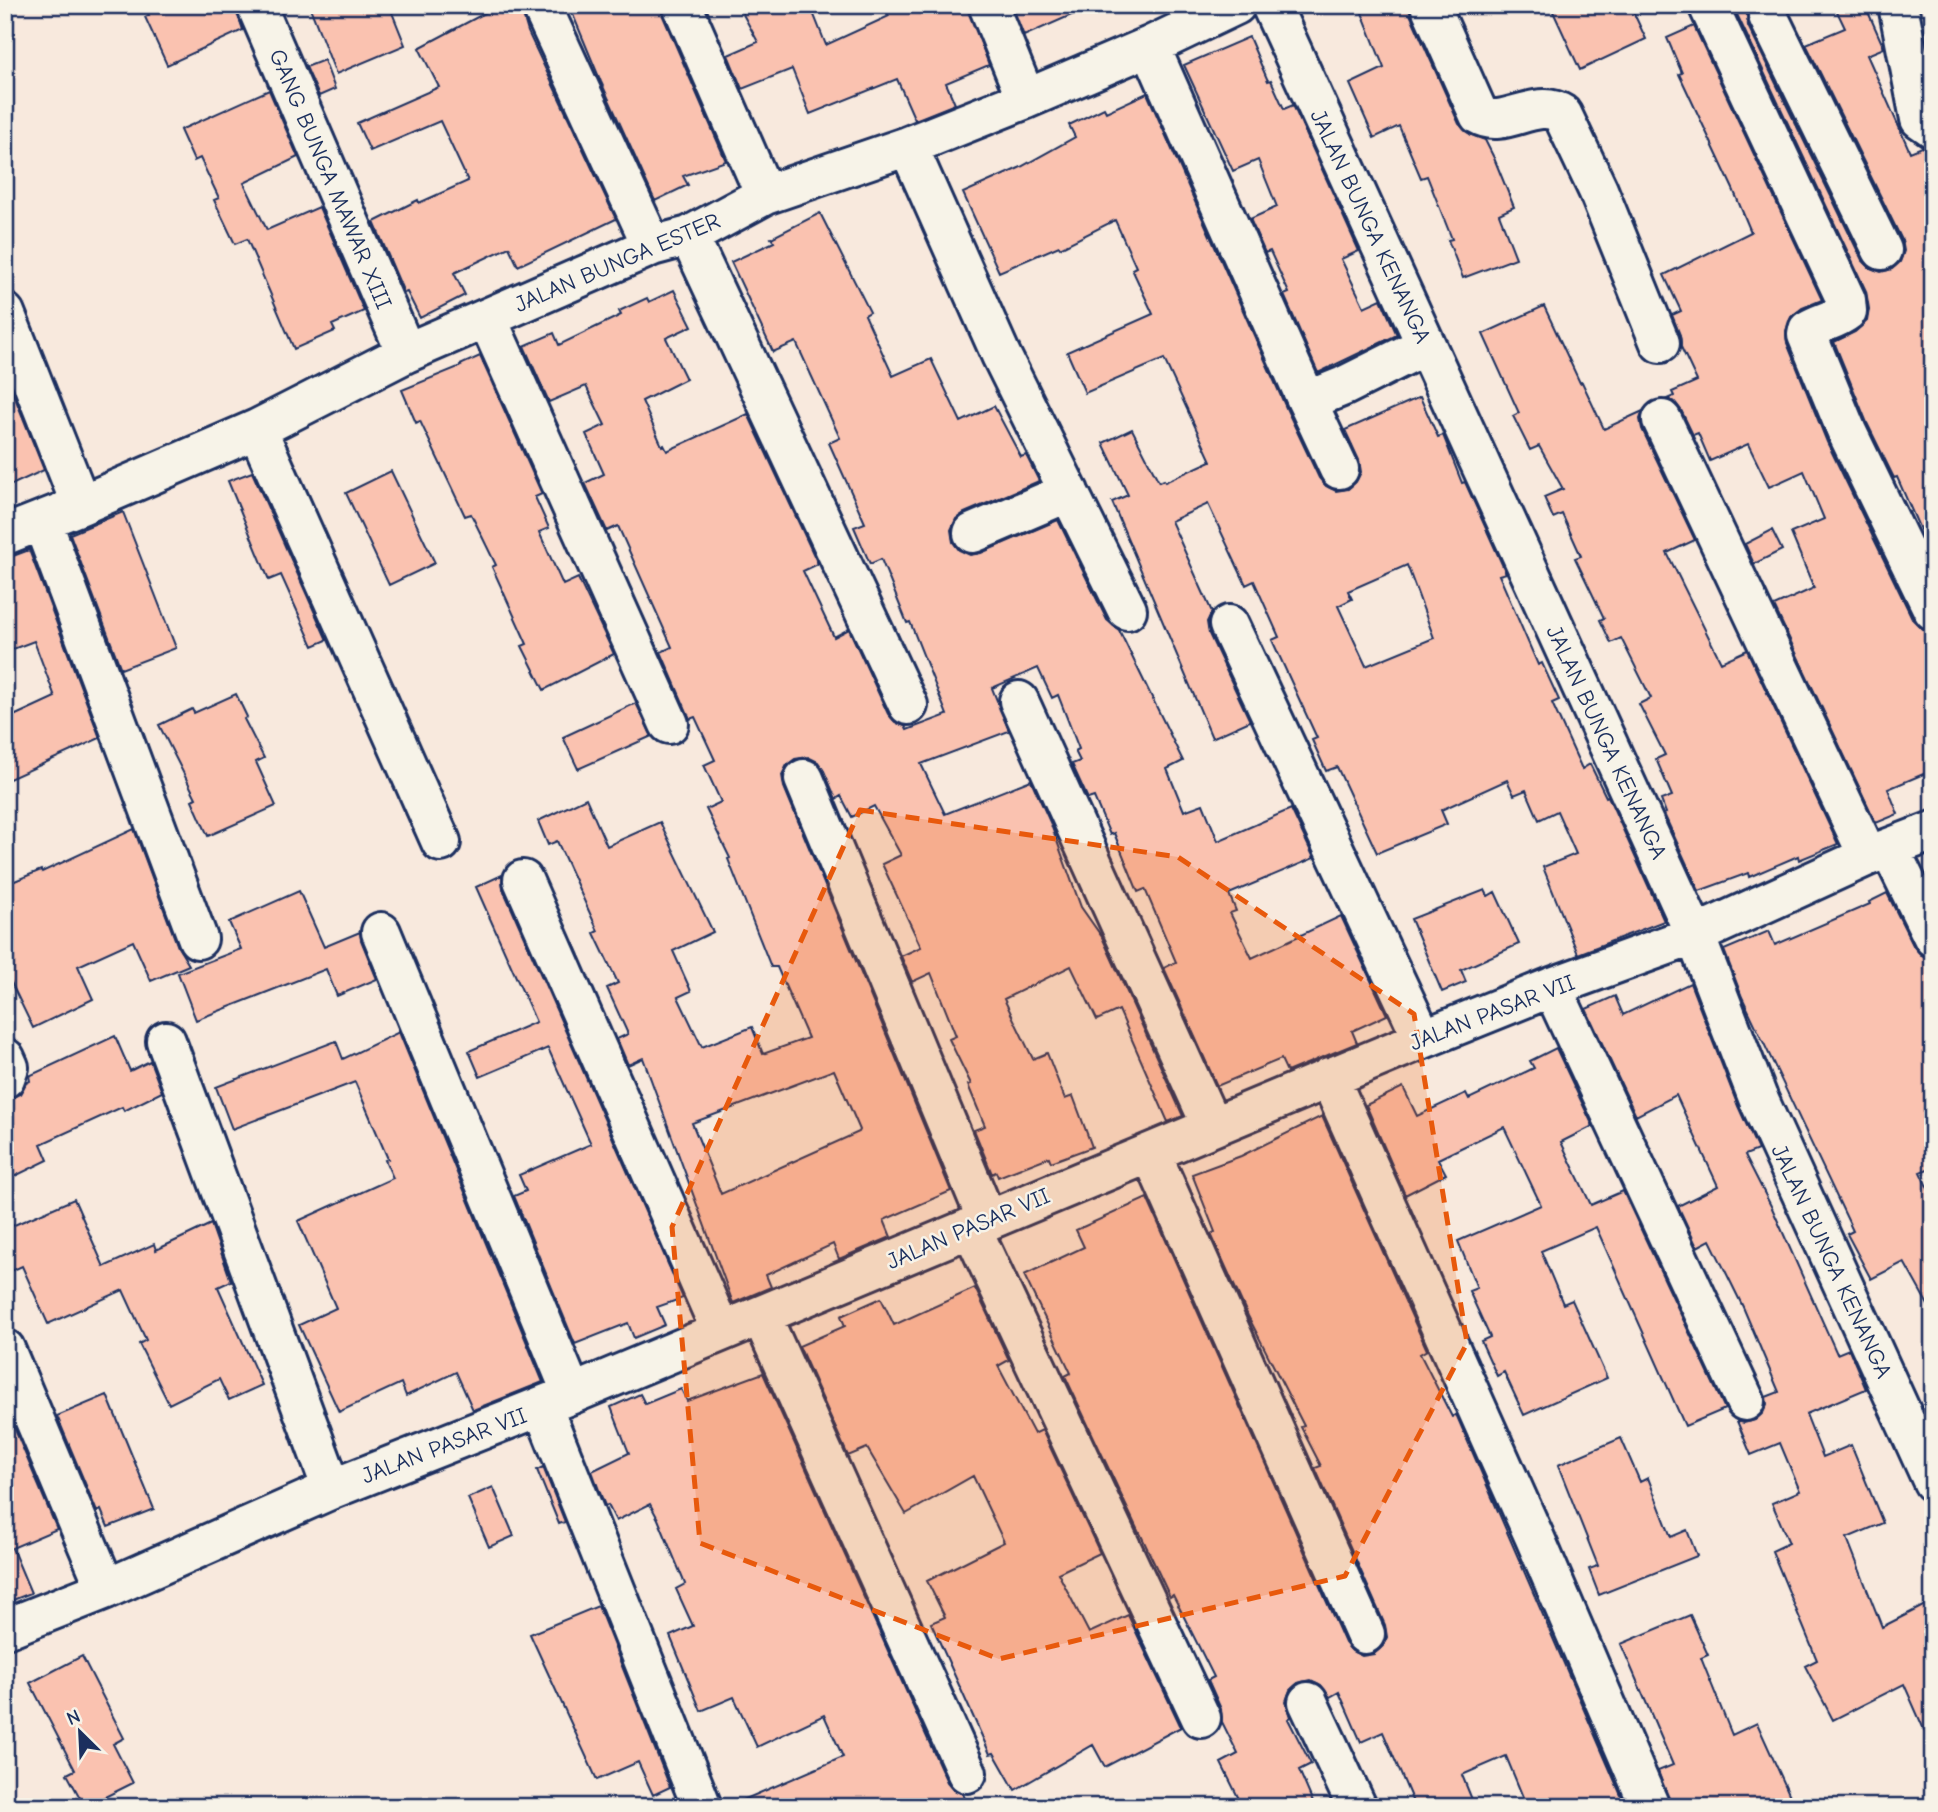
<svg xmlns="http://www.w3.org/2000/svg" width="1938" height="1812" viewBox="0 0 1938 1812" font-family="'Comic Neue',sans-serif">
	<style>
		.building { fill: #fac2b0; stroke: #1b2f5e; stroke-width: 2; fill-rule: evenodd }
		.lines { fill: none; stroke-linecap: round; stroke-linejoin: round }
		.minor-casing { stroke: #1b2f5e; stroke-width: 44 }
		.minor { stroke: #f7f3e8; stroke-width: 38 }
		.marked { fill: #e8590c; fill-opacity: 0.2; stroke: #e8590c; stroke-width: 5; stroke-dasharray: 14 9; stroke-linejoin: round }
		.labels { text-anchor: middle; stroke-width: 5; stroke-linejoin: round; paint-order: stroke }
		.street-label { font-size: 23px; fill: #1b2f5e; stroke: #f7f3e8 }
	</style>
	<rect width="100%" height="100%" fill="#f8e9dd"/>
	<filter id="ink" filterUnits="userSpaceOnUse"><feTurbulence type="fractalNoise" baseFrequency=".0143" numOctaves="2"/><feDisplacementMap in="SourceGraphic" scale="14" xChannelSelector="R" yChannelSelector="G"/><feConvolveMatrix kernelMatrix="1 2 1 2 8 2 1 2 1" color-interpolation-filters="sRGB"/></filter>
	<g filter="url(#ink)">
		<path class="building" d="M 144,5 L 235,5 L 243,30 L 167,65 L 145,17 L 149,15 Z
			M 309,5 L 389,5 L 405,45 L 336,74 Z
			M 500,5 L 520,5 L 528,32 L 616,219 L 518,266 L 509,247 L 454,273 L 465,295 L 420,318 L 407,292 L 404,293 L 374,222 L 418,200 L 419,203 L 468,181 L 440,121 L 370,151 L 357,123 L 439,87 L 419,48 Z
			M 565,5 L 661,5 L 662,14 L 726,161 L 683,176 L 688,185 L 655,201 L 601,82 L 571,10 L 568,11 Z
			M 738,5 L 810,5 L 826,45 L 889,16 L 884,5 L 967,5 L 989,65 L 946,83 L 955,104 L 915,120 L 897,79 L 810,114 L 792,69 L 742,89 L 728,55 L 758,42 Z
			M 1012,5 L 1094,5 L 1024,36 Z
			M 1359,5 L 1409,5 L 1410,14 L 1459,124 L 1471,135 L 1485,140 L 1494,158 L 1514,207 L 1499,214 L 1516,258 L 1463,278 L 1448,240 L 1452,239 L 1427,176 L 1421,178 L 1399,126 L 1374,138 L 1350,84 L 1384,68 Z
			M 1550,5 L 1630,5 L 1646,39 L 1580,70 Z
			M 1741,5 L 1746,5 L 1748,26 L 1862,260 L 1870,268 L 1881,272 L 1892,269 L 1900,262 L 1904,251 L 1902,240 L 1806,44 L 1845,28 L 1834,5 L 1865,5 L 1884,48 L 1867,55 L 1910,152 L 1922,147 L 1928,149 L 1933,160 L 1933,559 L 1897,477 L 1894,478 L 1867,423 L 1834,342 L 1855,332 L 1867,321 L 1869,309 L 1866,291 L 1734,8 Z
			M 1694,26 L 1822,300 L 1802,308 L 1791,317 L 1786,331 L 1787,343 L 1827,442 L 1913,620 L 1921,628 L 1933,632 L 1933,770 L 1888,789 L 1898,814 L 1876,823 L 1774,606 L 1814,588 L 1791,533 L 1824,519 L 1804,471 L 1769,487 L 1748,444 L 1710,461 L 1698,433 L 1693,435 L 1681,410 L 1675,402 L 1667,399 L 1674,396 L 1672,392 L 1697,381 L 1681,347 L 1680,335 L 1672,315 L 1681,311 L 1664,275 L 1751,232 L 1733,189 L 1679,74 L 1682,73 L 1667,38 Z
			M 1249,37 L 1268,81 L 1271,80 L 1284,109 L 1293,105 L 1359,251 L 1341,259 L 1364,307 L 1381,299 L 1397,335 L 1318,373 L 1284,295 L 1289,293 L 1270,251 L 1265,253 L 1250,219 L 1277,207 L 1258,160 L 1233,171 L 1184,65 Z
			M 324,60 L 335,89 L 319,96 L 306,67 Z
			M 269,90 L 298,157 L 244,183 L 267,230 L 319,207 L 364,311 L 332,325 L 335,331 L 294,349 L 247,239 L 235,244 L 214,200 L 219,198 L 200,158 L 194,161 L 180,130 Z
			M 1147,93 L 1287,410 L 1319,478 L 1326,486 L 1336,491 L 1348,489 L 1356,482 L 1361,472 L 1359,460 L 1345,430 L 1420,397 L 1438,437 L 1443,435 L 1462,483 L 1465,482 L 1506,573 L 1499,575 L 1538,665 L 1542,663 L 1559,700 L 1552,703 L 1582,769 L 1590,764 L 1606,797 L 1608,796 L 1664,921 L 1578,954 L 1543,867 L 1576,854 L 1557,811 L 1539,820 L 1526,790 L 1514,795 L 1507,780 L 1441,810 L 1447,824 L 1377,853 L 1337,767 L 1326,771 L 1312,740 L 1317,738 L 1272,640 L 1279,637 L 1254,581 L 1246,585 L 1208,504 L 1171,521 L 1212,612 L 1207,622 L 1209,634 L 1250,721 L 1212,738 L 1112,502 L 1128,495 L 1103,443 L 1132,429 L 1159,482 L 1164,480 L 1165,482 L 1211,461 L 1164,359 L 1085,393 L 1067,352 L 1153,314 L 1132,269 L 1136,267 L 1115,220 L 1060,248 L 1059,246 L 999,272 L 963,193 L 1019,168 L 1075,137 L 1069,125 L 1104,108 L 1106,112 ZM 1407,565 L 1434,638 L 1366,666 L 1338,606 L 1352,599 L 1348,591 Z
			M 820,213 L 870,312 L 865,315 L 893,376 L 931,359 L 961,422 L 994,406 L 1021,457 L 1026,455 L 1039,481 L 964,513 L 956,519 L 951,530 L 953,542 L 959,550 L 970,555 L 981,553 L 1058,520 L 1107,620 L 1119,630 L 1183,761 L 1167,769 L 1184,811 L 1203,804 L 1218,841 L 1291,809 L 1314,858 L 1229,894 L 1236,911 L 1230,913 L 1252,958 L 1341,916 L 1387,1015 L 1352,1031 L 1357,1043 L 1287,1072 L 1281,1059 L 1217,1086 L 1164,968 L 1176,962 L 1145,889 L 1138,892 L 1114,833 L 1110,835 L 1094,797 L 1088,799 L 1072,764 L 1080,761 L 1075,751 L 1079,749 L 1058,695 L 1052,698 L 1038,668 L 992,688 L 1009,731 L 921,764 L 945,814 L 1031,780 L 1050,822 L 1081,907 L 1102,937 L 1183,1116 L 1168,1122 L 1119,1010 L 1097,1020 L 1071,966 L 1004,999 L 1033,1059 L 1047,1053 L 1065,1099 L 1073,1096 L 1092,1147 L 1051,1162 L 1049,1157 L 998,1177 L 996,1172 L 992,1174 L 974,1130 L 985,1126 L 968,1085 L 971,1084 L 949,1039 L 956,1036 L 931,973 L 912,982 L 901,956 L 921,947 L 882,864 L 901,855 L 874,806 L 852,817 L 841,796 L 836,799 L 824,771 L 818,762 L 808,757 L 795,759 L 787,765 L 782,775 L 784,787 L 951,1191 L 884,1220 L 891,1237 L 839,1259 L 833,1244 L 766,1275 L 771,1287 L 733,1303 L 643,1058 L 628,1065 L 617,1039 L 628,1034 L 607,988 L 618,983 L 594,933 L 598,931 L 557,841 L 548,845 L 538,821 L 586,798 L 607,846 L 660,822 L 713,932 L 673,951 L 691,991 L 678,997 L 702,1047 L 752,1027 L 763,1054 L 808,1038 L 777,967 L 771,967 L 728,859 L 730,858 L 706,809 L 721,802 L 704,765 L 715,760 L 695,717 L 690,719 L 661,652 L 672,647 L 618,526 L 607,531 L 585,483 L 604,474 L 586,434 L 605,425 L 586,386 L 549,402 L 524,346 L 554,333 L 559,345 L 621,315 L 619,311 L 647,298 L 649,302 L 674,290 L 692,326 L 666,338 L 686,379 L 642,401 L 662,446 L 664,445 L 667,451 L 748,414 L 818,564 L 803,571 L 834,637 L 849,629 L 888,714 L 895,722 L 905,726 L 907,730 L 947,715 L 910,622 L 907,623 L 881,559 L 870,564 L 854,527 L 865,523 L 829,443 L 840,438 L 796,342 L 773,352 L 731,262 L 774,242 L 771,238 ZM 834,1070 L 860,1130 L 859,1132 L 721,1194 L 692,1123 Z
			M 1544,306 L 1580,383 L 1582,382 L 1604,429 L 1643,411 L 1640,419 L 1642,429 L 1695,540 L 1667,553 L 1721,662 L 1747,650 L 1838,844 L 1799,860 L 1798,856 L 1749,877 L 1748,873 L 1699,891 L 1664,814 L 1666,813 L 1661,800 L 1672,796 L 1656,759 L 1665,755 L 1639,704 L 1651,698 L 1621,638 L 1611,643 L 1600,620 L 1604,618 L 1575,558 L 1581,556 L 1562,514 L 1553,518 L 1544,497 L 1563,489 L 1539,446 L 1530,450 L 1513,416 L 1519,413 L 1483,334 Z
			M 480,356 L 542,494 L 535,497 L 549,528 L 539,532 L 563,585 L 578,578 L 614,654 L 544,690 L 522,646 L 527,644 L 492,567 L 496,565 L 471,514 L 465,516 L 420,421 L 416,423 L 402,390 L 461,366 L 460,365 Z
			M 5,373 L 44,470 L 5,488 Z
			M 391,471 L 435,563 L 389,585 L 346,493 Z
			M 252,472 L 327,640 L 313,646 L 281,575 L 269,580 L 228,481 Z
			M 123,512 L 176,648 L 121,669 L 70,534 Z
			M 1772,530 L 1782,550 L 1754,564 L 1745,544 Z
			M 29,550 L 100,738 L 5,781 L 5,720 L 55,697 L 34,641 L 5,652 L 5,559 Z
			M 236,694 L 247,717 L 244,719 L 264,758 L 256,762 L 276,806 L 208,836 L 192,800 L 196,798 L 159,725 L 192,709 L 194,713 Z
			M 636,703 L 652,736 L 578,769 L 563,737 Z
			M 134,829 L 178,947 L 189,965 L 151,981 L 133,941 L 78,966 L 93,999 L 33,1028 L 5,970 L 5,885 L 41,870 L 42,872 Z
			M 502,875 L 503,889 L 683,1298 L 657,1307 L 665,1325 L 634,1338 L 628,1323 L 575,1344 L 514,1196 L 526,1191 L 519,1175 L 591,1144 L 548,1048 L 480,1077 L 469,1051 L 536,1022 L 476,887 Z
			M 1485,890 L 1488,896 L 1495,892 L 1519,944 L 1461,970 L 1466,982 L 1442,992 L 1411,919 Z
			M 299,891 L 324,947 L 360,932 L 361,940 L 377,979 L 337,996 L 326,969 L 196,1020 L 178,973 L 241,949 L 229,922 Z
			M 1887,893 L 1914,947 L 1921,955 L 1933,959 L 1933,1167 L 1920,1172 L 1933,1199 L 1933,1314 L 1904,1262 L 1871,1279 L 1847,1234 L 1853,1231 L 1742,997 L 1724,950 L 1769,931 L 1775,945 L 1870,904 L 1869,902 Z
			M 1690,983 L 1738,1106 L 1758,1150 L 1745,1155 L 1772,1208 L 1837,1354 L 1849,1349 L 1866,1389 L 1806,1414 L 1823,1457 L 1851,1445 L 1883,1523 L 1847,1538 L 1882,1627 L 1933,1601 L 1933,1750 L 1904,1684 L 1833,1720 L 1805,1666 L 1817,1660 L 1772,1551 L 1789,1543 L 1772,1503 L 1800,1491 L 1780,1443 L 1751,1455 L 1737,1421 L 1744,1423 L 1755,1420 L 1763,1413 L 1767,1404 L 1766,1397 L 1779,1392 L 1743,1307 L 1710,1240 L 1697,1247 L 1678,1206 L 1718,1186 L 1676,1095 L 1636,1116 L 1586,1009 L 1615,996 L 1623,1015 Z
			M 399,1032 L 543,1382 L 473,1410 L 456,1372 L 406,1396 L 401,1383 L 339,1412 L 299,1325 L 336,1308 L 298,1221 L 393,1178 L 385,1160 L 388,1159 L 355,1082 L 232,1129 L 216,1087 L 336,1041 L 343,1059 Z
			M 115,1036 L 130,1071 L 150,1061 L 162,1092 L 124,1111 L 122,1107 L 41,1144 L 48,1160 L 5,1181 L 5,1099 L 20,1094 L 26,1083 L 30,1081 L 29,1076 Z
			M 1556,1048 L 1593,1126 L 1561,1142 L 1591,1205 L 1623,1191 L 1725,1409 L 1685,1426 L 1596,1227 L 1541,1251 L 1563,1304 L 1572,1300 L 1607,1378 L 1524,1415 L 1504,1372 L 1497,1376 L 1481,1341 L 1490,1337 L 1469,1291 L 1477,1288 L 1458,1241 L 1541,1205 L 1504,1127 L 1438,1159 L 1446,1174 L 1405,1195 L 1366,1105 L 1403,1087 L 1417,1116 L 1466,1093 L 1469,1099 L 1534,1068 L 1530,1061 Z
			M 1322,1116 L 1427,1350 L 1420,1354 L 1452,1417 L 1456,1414 L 1626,1807 L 1527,1807 L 1506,1756 L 1462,1775 L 1475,1807 L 1415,1807 L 1383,1732 L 1361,1742 L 1339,1692 L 1330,1697 L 1321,1685 L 1311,1680 L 1298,1683 L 1290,1690 L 1286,1701 L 1291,1717 L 1288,1719 L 1311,1764 L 1299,1770 L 1315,1807 L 1243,1807 L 1221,1763 L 1238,1754 L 1222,1722 L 1221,1709 L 1208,1680 L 1214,1677 L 1173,1595 L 1170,1597 L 1140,1533 L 1139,1533 L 1065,1376 L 1071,1373 L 1024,1275 L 1084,1247 L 1076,1230 L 1147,1198 L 1345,1643 L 1352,1651 L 1362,1656 L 1374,1654 L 1383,1646 L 1387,1637 L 1385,1625 L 1315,1468 L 1321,1466 L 1301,1427 L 1304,1426 L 1248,1316 L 1211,1234 L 1215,1232 L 1192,1174 L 1241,1156 Z
			M 74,1199 L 104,1267 L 154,1244 L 156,1250 L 211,1224 L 231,1281 L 218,1287 L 262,1385 L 229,1400 L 219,1379 L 169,1404 L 139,1344 L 146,1340 L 123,1290 L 48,1324 L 22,1266 L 5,1274 L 5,1229 Z
			M 975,1288 L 1009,1360 L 998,1366 L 1034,1434 L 1042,1430 L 1100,1553 L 1058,1573 L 1089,1633 L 1128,1615 L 1181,1727 L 1105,1767 L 1093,1745 L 1015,1790 L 994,1753 L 990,1754 L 931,1623 L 945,1617 L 927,1581 L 1004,1542 L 973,1476 L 906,1514 L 867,1448 L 848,1456 L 799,1346 L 845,1326 L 841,1316 L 881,1298 L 894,1325 Z
			M 763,1373 L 947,1782 L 954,1790 L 963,1794 L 969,1807 L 727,1807 L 843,1757 L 824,1715 L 757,1747 L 734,1697 L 701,1711 L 670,1636 L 693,1626 L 676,1589 L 685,1584 L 658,1519 L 650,1504 L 616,1521 L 608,1505 L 605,1506 L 592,1471 L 629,1453 L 611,1407 L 640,1394 L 645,1404 L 681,1389 L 687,1401 Z
			M 107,1395 L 154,1509 L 108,1527 L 101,1510 L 97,1512 L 57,1416 Z
			M 5,1406 L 57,1529 L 12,1548 L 31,1593 L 5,1603 Z
			M 1621,1438 L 1640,1482 L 1648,1478 L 1671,1537 L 1687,1530 L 1697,1556 L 1599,1595 L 1589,1569 L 1598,1566 L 1558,1465 Z
			M 543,1467 L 565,1522 L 559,1524 L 537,1470 Z
			M 493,1487 L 514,1536 L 489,1547 L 468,1498 Z
			M 598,1606 L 670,1787 L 653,1795 L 638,1762 L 597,1780 L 530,1634 Z
			M 1690,1615 L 1708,1655 L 1701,1658 L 1732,1735 L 1757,1723 L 1795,1807 L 1671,1807 L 1658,1771 L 1673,1765 L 1621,1644 Z
			M 82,1656 L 124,1738 L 113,1744 L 133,1783 L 85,1807 L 67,1774 L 75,1770 L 30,1683 Z"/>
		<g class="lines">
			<defs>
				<path id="minor" d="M 256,5 L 406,353
					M 541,5 L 652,246
					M 682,5 L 765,195
					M 988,5 L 1026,99
					M 1271,5 L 1695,935 L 1758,1098 L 1933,1482
					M 1430,5 L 1479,115 C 1504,130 1536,97 1562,114 L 1598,190 L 1660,343
					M 1708,5 L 1846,300 L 1847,311 C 1836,320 1821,322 1808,330 L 1807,335 L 1847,432 L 1933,610
					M 1768,5 L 1768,16 L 1882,250
					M 1898,5 L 1920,119 L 1933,128
					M 1150,46 L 1307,401 L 1344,386 L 1426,345
					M 908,146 L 1001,355 L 1127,610
					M 689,236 L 908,705
					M 5,313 L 81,505
					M 487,318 L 669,724
					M 1307,401 L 1339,469
					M 1662,420 L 1868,856
					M 257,429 L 441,842
					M 42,521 L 198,939
					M 973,533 L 1069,492
					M 5,535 L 81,505 L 257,429 L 406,353 L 487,318 L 652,246 L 689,236 L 765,195 L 908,146 L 1026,99 L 1150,46 L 1236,5
					M 1229,625 L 1423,1039
					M 1019,701 L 1212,1127
					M 804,779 L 987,1220
					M 1890,849 L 1933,937
					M 523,880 L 721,1331
					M 381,932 L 572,1394
					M 1552,987 L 1745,1401
					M 166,1041 L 332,1489
					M 5,1058 L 9,1067 L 5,1078
					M 1329,1077 L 1534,1536 L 1650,1807
					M 1151,1153 L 1365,1634
					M 971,1227 L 1201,1718
					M 761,1315 L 967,1773
					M 5,1349 L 106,1589
					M 542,1406 L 702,1807
					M 5,1629 L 106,1589 L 332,1489 L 572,1394 L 1423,1039 L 1552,987 L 1695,935 L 1868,856 L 1933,831
					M 1308,1702 L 1357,1807"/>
			</defs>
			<use href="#minor" class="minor-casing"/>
			<use href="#minor" class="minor"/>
		</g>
	</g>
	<path class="marked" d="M 860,810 L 1178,857 L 1414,1014 L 1467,1343 L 1345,1576 L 999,1659 L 700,1543 L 672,1227 Z"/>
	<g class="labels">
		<g class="street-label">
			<text transform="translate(331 179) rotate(67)" y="8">GANG BUNGA MAWAR XIII</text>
			<text transform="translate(1371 226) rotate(65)" y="8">JALAN BUNGA KENANGA</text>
			<text transform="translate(617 262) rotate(-23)" y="8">JALAN BUNGA ESTER</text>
			<text transform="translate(1607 742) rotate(65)" y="8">JALAN BUNGA KENANGA</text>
			<text transform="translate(1492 1012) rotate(-21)" y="8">JALAN PASAR VII</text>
			<text transform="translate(968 1228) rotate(-23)" y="8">JALAN PASAR VII</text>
			<text transform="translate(1832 1261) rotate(65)" y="8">JALAN BUNGA KENANGA</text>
			<text transform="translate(444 1445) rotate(-21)" y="8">JALAN PASAR VII</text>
		</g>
	</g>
	<rect width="1938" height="1812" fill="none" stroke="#f7f3e8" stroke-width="28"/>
	<rect x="14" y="14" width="1910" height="1784" fill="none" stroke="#1b2f5e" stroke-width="2.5" filter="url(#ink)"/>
	<g transform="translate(80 1732) rotate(336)" stroke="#f7f3e8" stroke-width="5" paint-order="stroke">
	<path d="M0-5L12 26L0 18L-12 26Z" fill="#1b2f5e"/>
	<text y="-10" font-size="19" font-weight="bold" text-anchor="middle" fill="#1b2f5e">N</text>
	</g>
</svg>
